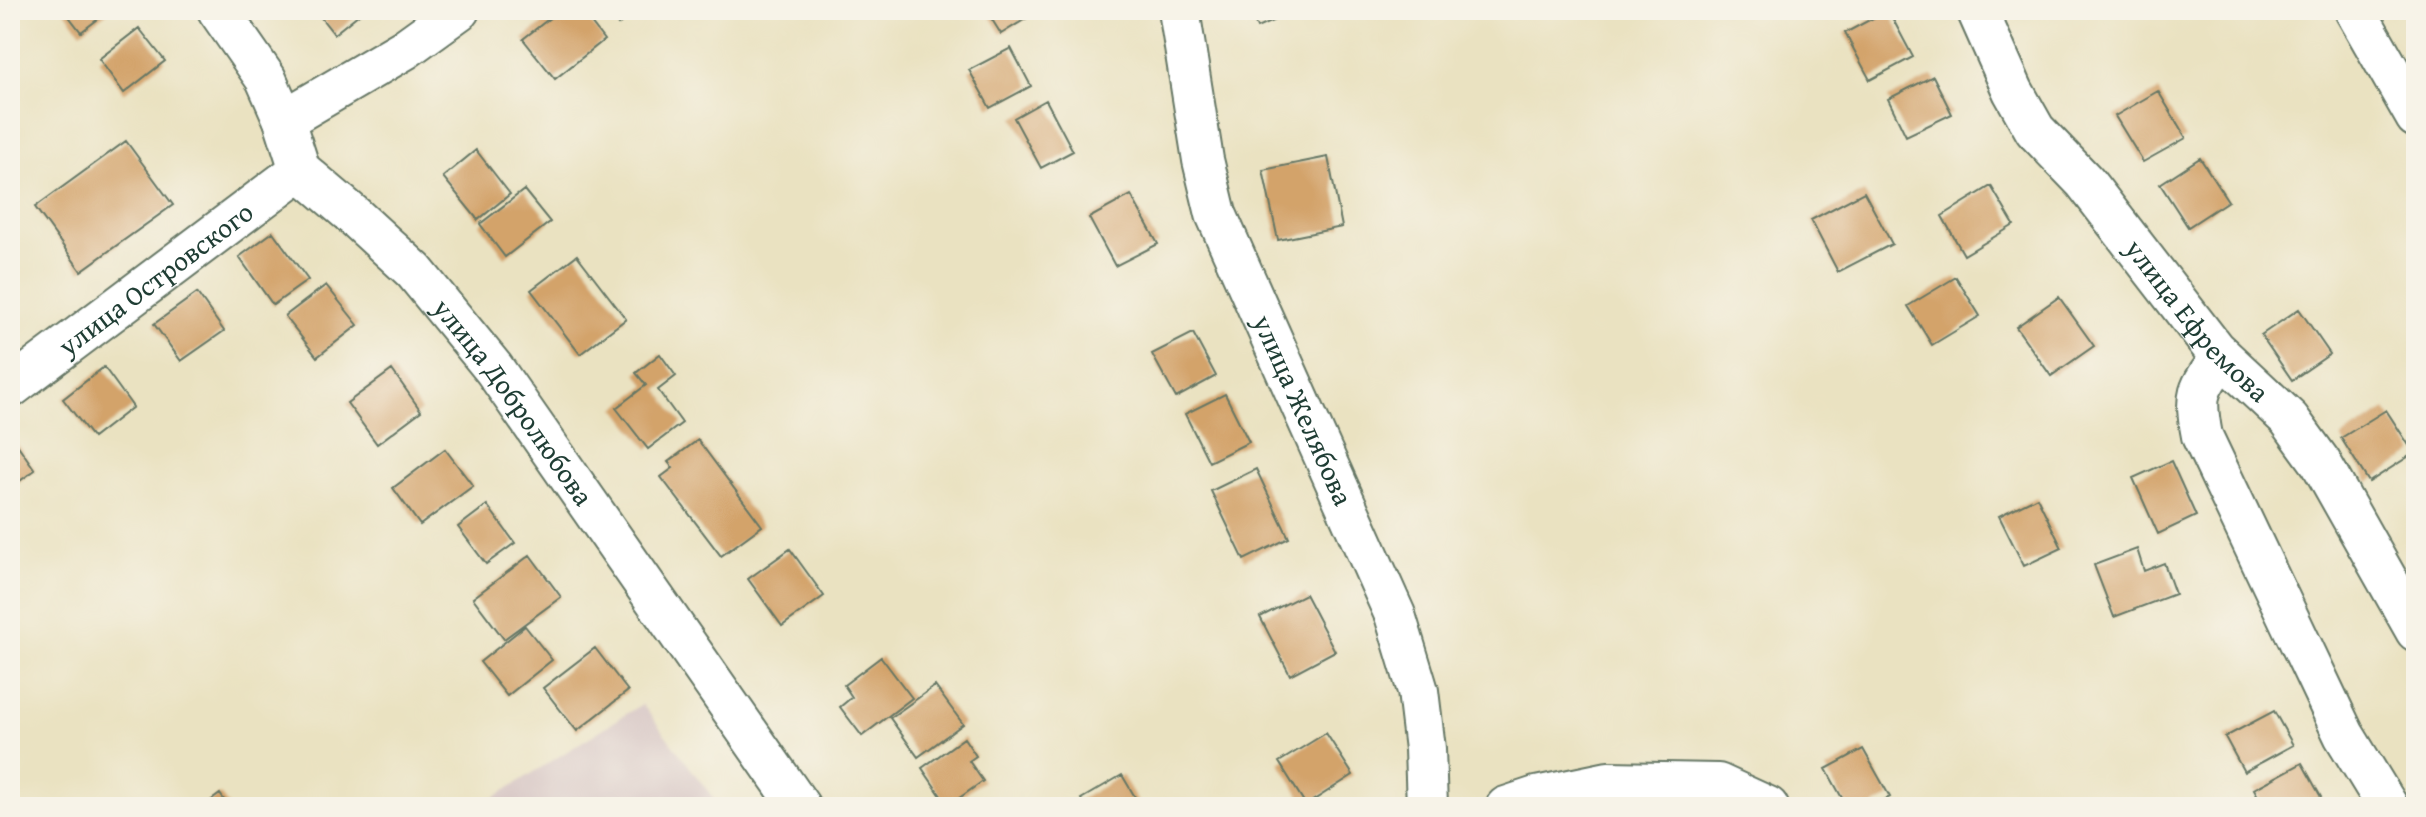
<svg xmlns="http://www.w3.org/2000/svg" width="2426" height="817" viewBox="0 0 2426 817" font-family="'Gentium Book Plus',serif">
	<style>
		.industrial { fill: #d2bfbf }
		.building { fill: #d3a36b }
		.lines { fill: none; stroke-linecap: round; stroke-linejoin: round }
		.minor-casing { stroke: #667765; stroke-width: 44 }
		.minor { stroke: #fff; stroke-width: 40 }
		.labels { text-anchor: middle; stroke-width: 8; stroke-linejoin: round; paint-order: stroke }
		.street-label { font-size: 28px; fill: #1f3d34; stroke: #f7f3e8 }
	</style>
	<rect width="100%" height="100%" fill="#f7f3e8"/>
	<filter id="ink" filterUnits="userSpaceOnUse"><feTurbulence type="fractalNoise" baseFrequency=".0125" numOctaves="2"/><feDisplacementMap in="SourceGraphic" scale="16" xChannelSelector="R" yChannelSelector="G"/><feConvolveMatrix kernelMatrix="1 2 1 2 8 2 1 2 1" color-interpolation-filters="sRGB"/></filter>
	<filter id="wash" filterUnits="userSpaceOnUse"><feTurbulence type="fractalNoise" baseFrequency=".006" numOctaves="4" result="noise"/><feDisplacementMap in="SourceGraphic" scale="32" xChannelSelector="R" yChannelSelector="G"/><feGaussianBlur stdDeviation="1.8" result="paint"/><feColorMatrix in="noise" values="0 0 0 0 0 0 0 0 0 0 0 0 0 0 0 0 0 1.4 0 .05"/><feComposite in="paint" operator="in"/></filter>
	<g filter="url(#wash)">
		<rect width="100%" height="100%" fill="#eae2c1"/>
		<path class="industrial" d="M 642,704 L 720,807 L 479,807 Z"/>
		<g id="blocks">
			<path class="building" d="M 64,10 L 110,10 L 81,32 Z
				M 315,10 L 364,10 L 334,34 Z
				M 560,10 L 581,10 L 604,40 L 555,79 L 523,39 Z
				M 607,10 L 637,10 L 618,25 Z
				M 986,10 L 1040,10 L 1001,34 Z
				M 1249,10 L 1297,10 L 1257,28 Z
				M 1888,10 L 1913,57 L 1870,80 L 1845,33 Z
				M 139,28 L 165,61 L 124,93 L 99,59 Z
				M 1011,48 L 1031,86 L 990,108 L 969,70 Z
				M 1933,76 L 1952,114 L 1906,136 L 1888,99 Z
				M 2158,91 L 2186,138 L 2143,162 L 2115,116 Z
				M 1046,100 L 1073,151 L 1041,168 L 1014,118 Z
				M 126,141 L 173,205 L 81,271 L 35,207 Z
				M 476,150 L 510,194 L 478,220 L 443,177 Z
				M 1328,157 L 1342,227 L 1278,240 L 1263,170 Z
				M 2200,158 L 2228,201 L 2188,227 L 2160,184 Z
				M 1991,186 L 2014,225 L 1964,255 L 1942,216 Z
				M 524,190 L 550,222 L 505,257 L 480,224 Z
				M 1864,192 L 1892,244 L 1838,272 L 1811,220 Z
				M 1131,195 L 1158,244 L 1115,266 L 1089,218 Z
				M 273,232 L 308,280 L 273,305 L 239,257 Z
				M 577,255 L 626,319 L 580,354 L 531,290 Z
				M 1956,277 L 1980,316 L 1932,345 L 1908,306 Z
				M 326,285 L 358,325 L 317,357 L 285,316 Z
				M 197,293 L 224,331 L 181,361 L 154,324 Z
				M 2059,297 L 2094,346 L 2051,376 L 2016,327 Z
				M 2299,309 L 2330,354 L 2292,380 L 2261,335 Z
				M 1193,333 L 1216,376 L 1176,398 L 1152,354 Z
				M 660,354 L 676,376 L 658,390 L 682,423 L 648,449 L 616,408 L 646,385 L 636,373 Z
				M 104,367 L 133,407 L 93,438 L 63,399 Z
				M 392,370 L 421,411 L 377,444 L 347,403 Z
				M 1225,394 L 1249,442 L 1209,462 L 1185,414 Z
				M 2386,410 L 2414,453 L 2369,482 L 2341,438 Z
				M 10,434 L 35,470 L 10,488 Z
				M 698,440 L 762,526 L 721,556 L 661,477 L 673,468 L 668,462 Z
				M 445,449 L 473,486 L 420,525 L 393,488 Z
				M 2171,461 L 2196,516 L 2158,534 L 2133,478 Z
				M 1256,469 L 1289,538 L 1244,560 L 1211,491 Z
				M 2037,497 L 2062,548 L 2024,566 L 1999,516 Z
				M 487,505 L 515,543 L 486,564 L 458,527 Z
				M 790,549 L 824,596 L 782,626 L 748,579 Z
				M 2137,549 L 2144,571 L 2164,563 L 2175,594 L 2114,617 L 2094,565 Z
				M 530,555 L 561,597 L 504,639 L 473,598 Z
				M 1305,594 L 1335,651 L 1290,675 L 1260,617 Z
				M 525,626 L 552,660 L 507,696 L 480,662 Z
				M 595,648 L 628,691 L 577,731 L 543,688 Z
				M 881,657 L 912,698 L 862,736 L 840,707 L 852,697 L 844,685 Z
				M 935,686 L 963,724 L 918,757 L 890,718 Z
				M 2274,711 L 2293,745 L 2244,772 L 2225,737 Z
				M 1326,733 L 1353,775 L 1306,805 L 1279,762 Z
				M 964,738 L 976,756 L 969,761 L 983,781 L 948,806 L 922,768 Z
				M 1863,749 L 1890,797 L 1871,807 L 1847,807 L 1826,769 Z
				M 2302,763 L 2321,797 L 2303,807 L 2264,807 L 2254,789 Z
				M 1122,775 L 1141,807 L 1086,807 L 1081,799 Z
				M 220,794 L 229,807 L 202,807 Z"/>
		</g>
	</g>
	<g filter="url(#ink)">
		<use href="#blocks" fill-opacity="0" stroke="#667765" stroke-width="2"/>
		<g class="lines">
			<defs>
				<g id="minor">
					<path id="s1" d="M 218,10 L 266,79 L 284,120 L 300,170 L 353,215 L 414,271 L 494,369 L 800,807"/>
					<path id="s2" d="M 1179,10 L 1203,160 L 1216,214 L 1395,615 L 1418,691 L 1425,749 L 1427,807"/>
					<path id="s3" d="M 1977,10 L 2013,91 L 2035,130 L 2085,182 L 2214,349 L 2289,419 L 2321,463 L 2416,631"/>
					<path d="M 2355,10 L 2416,117"/>
					<path d="M 284,120 L 405,49 L 459,10"/>
					<path d="M 2222,357 C 2197,390 2194,394 2202,436 L 2344,735 L 2388,807"/>
					<path id="s4" d="M 10,388 L 300,170"/>
					<path d="M 1506,807 L 1536,797 L 1608,782 L 1718,784 L 1768,807"/>
				</g>
			</defs>
			<use href="#minor" class="minor-casing"/>
			<use href="#minor" class="minor"/>
		</g>
	</g>
	<g class="labels">
		<g class="street-label">
			<text dy="10" stroke="none"><textPath href="#s4" startOffset="182">улица Островского</textPath></text>
			<text dy="10" stroke="none"><textPath href="#s3" startOffset="384">улица Ефремова</textPath></text>
			<text dy="10" stroke="none"><textPath href="#s1" startOffset="498">улица Добролюбова</textPath></text>
			<text dy="10" stroke="none"><textPath href="#s2" startOffset="422">улица Желябова</textPath></text>
		</g>
	</g>
	<rect width="2426" height="817" fill="none" stroke="#f7f3e8" stroke-width="40"/>
</svg>
